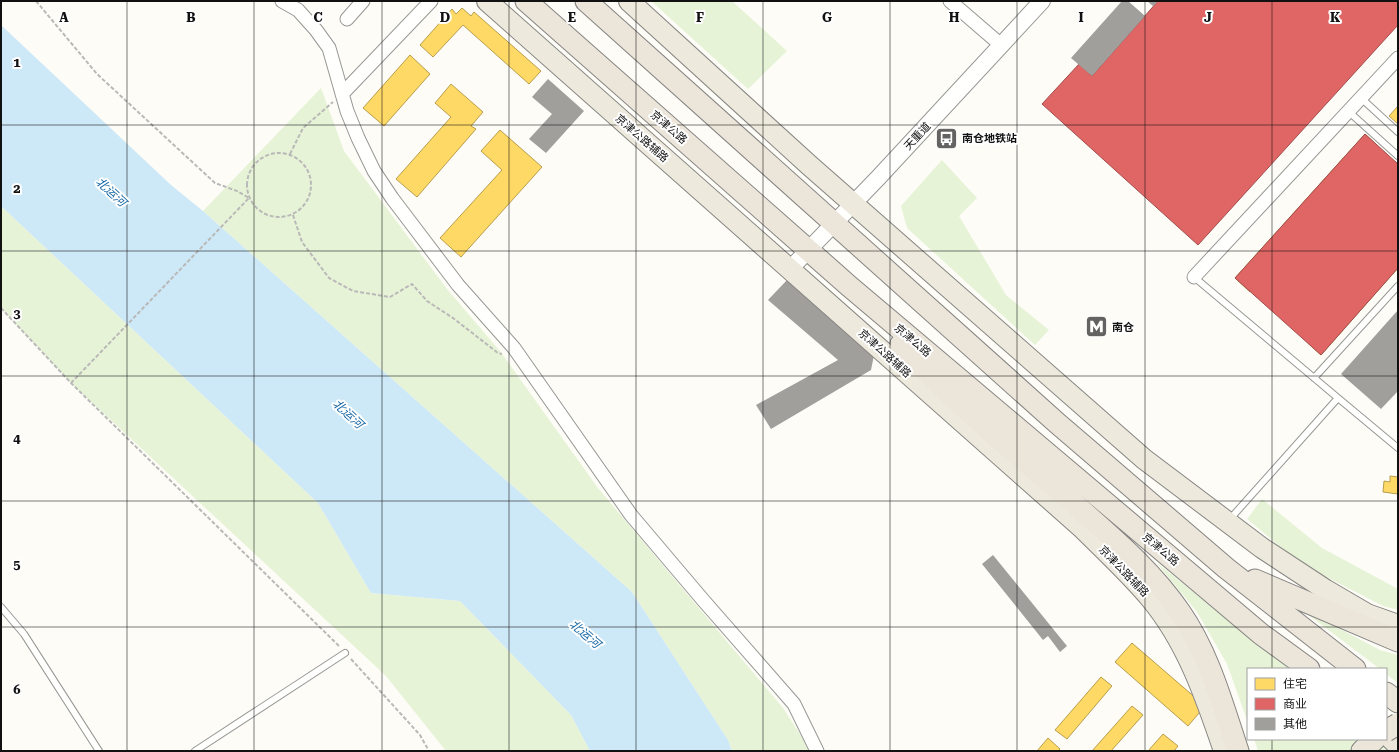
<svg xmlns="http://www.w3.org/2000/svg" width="1399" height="752" viewBox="0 0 1399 752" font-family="'Roboto Serif','Noto Sans SC',serif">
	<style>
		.green { fill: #e7f3d7 }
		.water { fill: #cde8f7 }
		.homes { fill: #ffd966; stroke: #b89d4c }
		.shops { fill: #e06666; stroke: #a24c4c }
		.building { fill: #a19f9c }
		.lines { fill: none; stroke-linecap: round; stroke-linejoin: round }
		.service-casing { stroke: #979795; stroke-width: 8 }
		.minor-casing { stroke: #979795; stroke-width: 15 }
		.tertiary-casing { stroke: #979795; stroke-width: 18 }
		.primary-casing { stroke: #858482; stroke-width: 22 }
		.trunk-casing { stroke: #858482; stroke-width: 23 }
		.path { stroke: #b9b9b8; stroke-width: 2; stroke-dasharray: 4 2; stroke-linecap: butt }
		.service { stroke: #fffffe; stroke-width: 6 }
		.minor { stroke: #fffffe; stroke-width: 13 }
		.tertiary { stroke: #fffffe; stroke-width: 16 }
		.primary { stroke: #ede9dc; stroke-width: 20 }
		.trunk { stroke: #ece5da; stroke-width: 21 }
		.trunk-bridge-casing { stroke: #858482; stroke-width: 23; stroke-linecap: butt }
		.trunk-bridge { stroke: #ece5da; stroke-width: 21 }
		.grid { fill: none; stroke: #111; stroke-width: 1; stroke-opacity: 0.55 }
		.labels { text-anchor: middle; stroke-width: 4; stroke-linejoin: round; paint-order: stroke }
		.street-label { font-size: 11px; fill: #111; stroke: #fff }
		.poi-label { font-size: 11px; font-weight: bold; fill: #111; stroke: #fff; text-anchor: start }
		.water-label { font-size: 12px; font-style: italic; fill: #1768a6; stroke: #fff }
		.grid-label { font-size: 13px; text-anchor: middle; font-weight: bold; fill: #111; stroke: #fff; stroke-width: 4; stroke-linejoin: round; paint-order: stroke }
	</style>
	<rect width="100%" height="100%" fill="#fdfcf7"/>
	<path class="green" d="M 651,1 L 732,1 L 787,51 L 748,89 Z
		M 321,88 L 344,151 L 447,289 L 500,351 L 598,488 L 783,708 L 811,751 L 732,751 L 728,740 L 632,592 L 203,211 Z
		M 942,160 L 977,198 L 959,216 L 1006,295 L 1049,330 L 1035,345 L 907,228 L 901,206 Z
		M 1,206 L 318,503 L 371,593 L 460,601 L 571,715 L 590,751 L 446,751 L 386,676 L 71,383 L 1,308 Z
		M 1262,499 L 1322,548 L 1398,589 L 1398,610 L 1383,606 L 1301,564 L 1247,519 Z
		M 1156,562 L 1289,669 L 1248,669 L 1248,723 L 1227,664 L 1197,612 Z
		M 1298,607 L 1380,650 L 1398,655 L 1398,683 L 1386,674 L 1386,669 L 1380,669 Z
		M 1254,739 L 1377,739 L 1392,751 L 1258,751 Z"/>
	<path class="water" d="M 1,25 L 171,185 L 203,211 L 632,592 L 728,740 L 732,751 L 590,751 L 571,715 L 460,601 L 371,593 L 318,503 L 1,206 Z"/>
	<path class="homes" d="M 462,8 L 471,16 L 474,12 L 541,71 L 529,84 L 463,25 L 433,57 L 420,45 L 452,9 L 456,14 Z
		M 410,55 L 430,74 L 384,126 L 363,108 Z
		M 451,84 L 483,112 L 471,126 L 476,129 L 417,197 L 396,179 L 451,117 L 435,103 Z
		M 1398,106 L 1398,124 L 1389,116 Z
		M 500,130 L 542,167 L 461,257 L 440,238 L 502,170 L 481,151 Z
		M 1365,134 L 1380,148 L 1250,292 L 1235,278 Z
		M 1398,243 L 1398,268 L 1321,355 L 1308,343 Z
		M 1390,476 L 1398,477 L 1398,499 L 1398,494 L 1383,492 L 1384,481 L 1390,482 Z
		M 1132,643 L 1205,706 L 1188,726 L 1115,662 Z
		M 1101,677 L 1112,686 L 1067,739 L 1055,730 Z
		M 1132,706 L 1143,715 L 1111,751 L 1092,751 Z
		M 1163,734 L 1178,746 L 1174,751 L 1148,751 Z
		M 1048,738 L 1060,749 L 1058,751 L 1037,751 Z"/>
	<path class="shops" d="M 1158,1 L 1398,1 L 1398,25 L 1198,245 L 1042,104 L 1079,64 L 1092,76 Z
		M 1365,134 L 1398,164 L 1398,268 L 1321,355 L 1235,278 Z"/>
	<path class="building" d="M 1122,1 L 1128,1 L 1145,16 L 1092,76 L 1071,58 Z
		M 1147,1 L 1158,1 L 1153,6 Z
		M 548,79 L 584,111 L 546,153 L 529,139 L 552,114 L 532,97 Z
		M 787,280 L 874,355 L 871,370 L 771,429 L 756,405 L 838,360 L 768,300 Z
		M 1398,310 L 1398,391 L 1381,409 L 1341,374 Z
		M 993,555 L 1067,646 L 1060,652 L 1048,636 L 1043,640 L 982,564 Z"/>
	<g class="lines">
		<defs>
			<path id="service" d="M 1361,98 L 1398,132
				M 1348,111 L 1398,156
				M 1194,277 L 1338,398 L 1230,519
				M 1314,378 L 1398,286
				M 1338,398 L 1398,448
				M 1,607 L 24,634 L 99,751
				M 195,751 L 345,653"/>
			<path id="minor" d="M 282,1 L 298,10 L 316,30 L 329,48 L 347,111 L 358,138 L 374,171 L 392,198 L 458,285 L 514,348 L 631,515 L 703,600 L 794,704 L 817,751
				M 950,1 L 1001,45
				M 347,19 L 363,1
				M 342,94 L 431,1
				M 1194,277 L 1398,58"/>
			<path id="tertiary" d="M 790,269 L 878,178 L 1042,1"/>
			<path id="primary" d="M 487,1 L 1082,528 C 1105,551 1129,573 1150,598 C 1187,642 1206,698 1224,751
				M 629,1 L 809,165 L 1144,459 L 1262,548 L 1326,590 L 1367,614 L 1398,625"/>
			<path id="trunk" d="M 526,1 L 849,286 L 1261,634 L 1309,669
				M 586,1 L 1057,423 L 1226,568 L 1355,669
				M 901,344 C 952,401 1012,450 1070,500 C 1109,535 1150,568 1180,612 C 1209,654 1222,703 1238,751
				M 1255,580 L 1398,641
				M 1386,693 L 1398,702
				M 1386,733 L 1398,745
				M 1362,751 L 1375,739"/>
		</defs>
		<use href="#service" class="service-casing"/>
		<use href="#minor" class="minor-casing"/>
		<use href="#tertiary" class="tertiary-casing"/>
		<use href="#primary" class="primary-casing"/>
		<use href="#trunk" class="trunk-casing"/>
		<path class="path" d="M 36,1 L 97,74 L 215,183 L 237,191 L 249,198 L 71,383
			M247 185a32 32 0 1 1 64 0a32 32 0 1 1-64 0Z
			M 290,154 L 303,128 L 333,102
			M 293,215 L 302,242 L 329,278 L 353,291 L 390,297 L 412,284 L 427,301 L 453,318 L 498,353 L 502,354
			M 1,308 L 71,383 L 340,647
			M 351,659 L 420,735 L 429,751"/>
		<use href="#service" class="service"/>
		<use href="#minor" class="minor"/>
		<use href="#tertiary" class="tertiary"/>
		<use href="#primary" class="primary"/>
		<use href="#trunk" class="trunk"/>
		<defs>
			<path id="trunk-bridge" d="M 1386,731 L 1398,724"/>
		</defs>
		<use href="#trunk-bridge" class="trunk-bridge-casing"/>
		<use href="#trunk-bridge" class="trunk-bridge"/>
	</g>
	<path class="grid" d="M 127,1 L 127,751M 254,1 L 254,751M 382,1 L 382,751M 509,1 L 509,751M 636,1 L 636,751M 763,1 L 763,751M 890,1 L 890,751M 1017,1 L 1017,751M 1145,1 L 1145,751M 1272,1 L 1272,669M 1,125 L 1398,125M 1,251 L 1398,251M 1,376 L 1398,376M 1,501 L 1398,501M 1,627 L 1398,627M 1272,739 L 1272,751"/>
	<defs>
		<symbol id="bus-square" viewBox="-11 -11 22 22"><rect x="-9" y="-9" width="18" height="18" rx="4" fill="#646362" stroke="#fff"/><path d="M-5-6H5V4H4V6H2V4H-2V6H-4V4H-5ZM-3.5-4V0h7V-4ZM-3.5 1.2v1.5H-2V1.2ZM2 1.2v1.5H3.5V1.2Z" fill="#fff"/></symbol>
		<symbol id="metro-square" viewBox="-11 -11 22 22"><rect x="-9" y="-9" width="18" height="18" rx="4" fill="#646362" stroke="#fff"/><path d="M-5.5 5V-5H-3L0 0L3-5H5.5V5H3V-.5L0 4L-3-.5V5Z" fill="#fff"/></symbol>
	</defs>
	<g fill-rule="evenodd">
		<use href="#bus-square" x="934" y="126" width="25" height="25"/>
		<use href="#metro-square" x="1084" y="314" width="25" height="25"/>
	</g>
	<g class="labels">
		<g class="street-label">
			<text transform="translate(669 127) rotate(41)" y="4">京津公路</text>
			<text transform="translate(917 136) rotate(-47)" y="4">天重道</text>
			<text transform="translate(642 138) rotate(41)" y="4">京津公路辅路</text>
			<text transform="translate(913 340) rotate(40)" y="4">京津公路</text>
			<text transform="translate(885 353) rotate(42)" y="4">京津公路辅路</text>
			<text transform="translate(1161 549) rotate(40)" y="4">京津公路</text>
			<text transform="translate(1124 571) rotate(46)" y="4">京津公路辅路</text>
		</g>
		<g class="poi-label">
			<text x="962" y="142">南仓地铁站</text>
			<text x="1112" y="331">南仓</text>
		</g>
		<g class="water-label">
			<text transform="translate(111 192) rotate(43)" y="4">北运河</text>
			<text transform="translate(348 414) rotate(43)" y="4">北运河</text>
			<text transform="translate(585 634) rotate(41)" y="4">北运河</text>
		</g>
	</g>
	<g class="grid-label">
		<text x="64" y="22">A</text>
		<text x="191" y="22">B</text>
		<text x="318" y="22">C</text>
		<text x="445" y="22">D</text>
		<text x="572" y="22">E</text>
		<text x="700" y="22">F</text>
		<text x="827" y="22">G</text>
		<text x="954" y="22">H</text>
		<text x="1081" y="22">I</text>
		<text x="1208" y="22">J</text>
		<text x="1335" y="22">K</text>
		<text x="17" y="67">1</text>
		<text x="17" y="193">2</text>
		<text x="17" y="318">3</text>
		<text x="17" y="443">4</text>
		<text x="17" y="569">5</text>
		<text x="17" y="694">6</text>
	</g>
	<rect width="1399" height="752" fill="none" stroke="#111111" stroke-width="4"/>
	<rect x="1247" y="668" width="140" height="72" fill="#ffffff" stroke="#a0a0a0"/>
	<rect x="1255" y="678" width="20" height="12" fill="#ffd966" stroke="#a0a0a0"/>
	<text x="1283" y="688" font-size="12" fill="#111111">住宅</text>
	<rect x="1255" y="698" width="20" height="12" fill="#e06666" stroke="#a0a0a0"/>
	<text x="1283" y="708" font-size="12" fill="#111111">商业</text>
	<rect x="1255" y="718" width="20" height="12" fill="#a19f9c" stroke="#a0a0a0"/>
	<text x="1283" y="728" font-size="12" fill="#111111">其他</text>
</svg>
